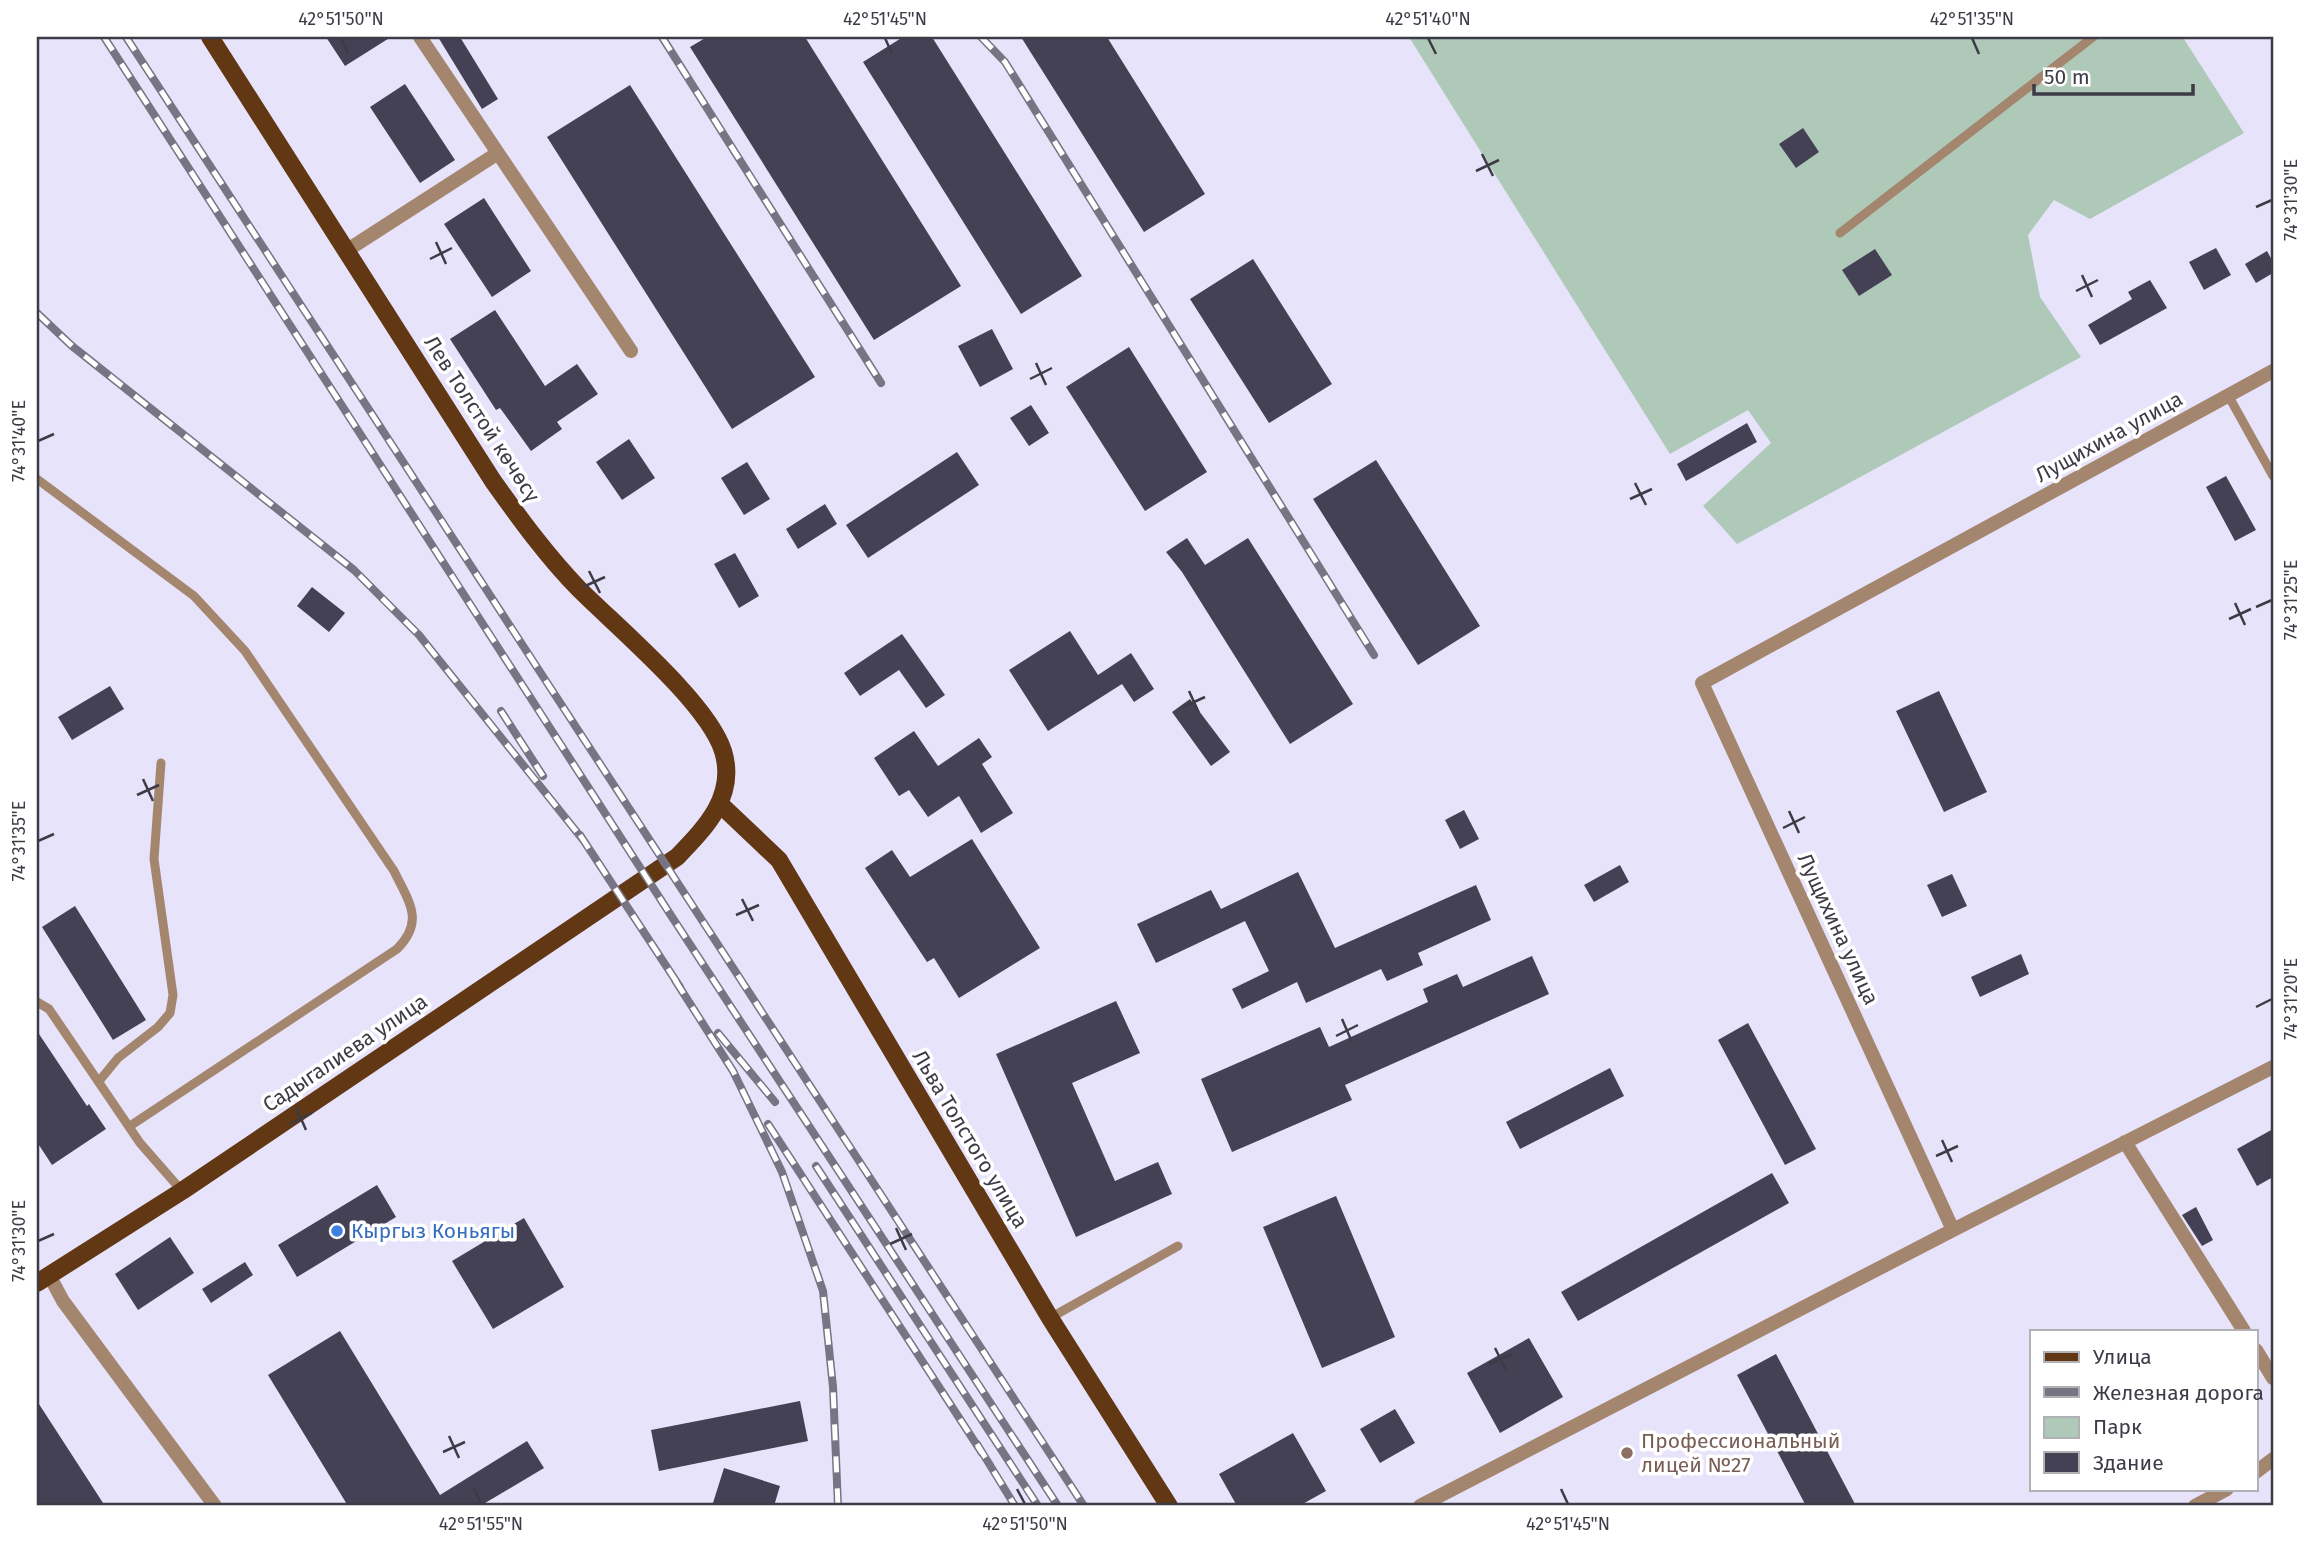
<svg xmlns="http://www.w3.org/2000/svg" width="2310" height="1543" viewBox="0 0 2310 1543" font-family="'Fira Sans',sans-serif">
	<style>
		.green { fill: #afc9b9 }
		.building { fill: #454155 }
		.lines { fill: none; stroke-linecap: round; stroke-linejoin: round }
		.lane { stroke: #a4856e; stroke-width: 9 }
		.street { stroke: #a4856e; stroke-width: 14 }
		.primary { stroke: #613714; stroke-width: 18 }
		.rail-casing { stroke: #777583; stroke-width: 8 }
		.rail { stroke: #fff; stroke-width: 5; stroke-dasharray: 16; stroke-linecap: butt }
		.ticks { fill: none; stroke: #3d3b45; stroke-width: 2.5 }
		.shop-dot { fill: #3f7fe0; stroke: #fff; stroke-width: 2.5 }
		.education-dot { fill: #8d6e63; stroke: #fff; stroke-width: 2.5 }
		.labels { text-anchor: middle; stroke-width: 7; stroke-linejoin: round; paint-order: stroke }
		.street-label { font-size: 21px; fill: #3d3b45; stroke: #fff }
		.shop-label { font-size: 21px; fill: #366cbe; stroke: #fff; text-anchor: start }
		.education-label { font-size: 21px; fill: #785e54; stroke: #fff; text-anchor: start }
		.neatline { fill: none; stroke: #3d3b45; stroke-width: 2.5 }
		.ticks-label { font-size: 18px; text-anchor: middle; fill: #3d3b45 }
	</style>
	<rect width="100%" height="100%" fill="#e7e3fb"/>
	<path class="green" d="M 1409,37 L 2187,37 L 2184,39 L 2244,133 L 2090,219 L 2054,200 L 2028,235 L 2040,297 L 2081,357 L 1737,544 L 1703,506 L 1771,443 L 1748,410 L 1670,454 Z"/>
	<path class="building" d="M 326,37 L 391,37 L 345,66 Z
		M 438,37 L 460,37 L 498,99 L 482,109 Z
		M 707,37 L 805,37 L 961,286 L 874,340 L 690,47 Z
		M 903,37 L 932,37 L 1082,276 L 1021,314 L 863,62 Z
		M 1021,37 L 1107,37 L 1205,194 L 1144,232 Z
		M 405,84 L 455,160 L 420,183 L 370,107 Z
		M 630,85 L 815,377 L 732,429 L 547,137 Z
		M 1803,128 L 1819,152 L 1796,168 L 1779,144 Z
		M 484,198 L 531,271 L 492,297 L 444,224 Z
		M 2216,248 L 2231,275 L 2204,290 L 2189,262 Z
		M 1875,249 L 1892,275 L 1859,296 L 1842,270 Z
		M 2267,251 L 2273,262 L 2273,273 L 2256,283 L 2245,264 Z
		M 1253,259 L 1332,384 L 1269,423 L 1190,299 Z
		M 2150,280 L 2167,308 L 2100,345 L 2088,325 L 2132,299 L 2128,292 Z
		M 495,310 L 545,386 L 577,364 L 598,394 L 557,422 L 562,429 L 531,451 L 500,408 L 496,410 L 450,339 Z
		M 992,329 L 1013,369 L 980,387 L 958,346 Z
		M 1129,347 L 1207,472 L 1145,511 L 1066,387 Z
		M 1031,405 L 1049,433 L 1029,446 L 1010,418 Z
		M 1747,423 L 1757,442 L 1686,481 L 1677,464 Z
		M 629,439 L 655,478 L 622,500 L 596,462 Z
		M 957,452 L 979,485 L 868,558 L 846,525 Z
		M 1376,460 L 1480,626 L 1418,665 L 1313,499 Z
		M 747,462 L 770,499 L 744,515 L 721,478 Z
		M 2226,476 L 2256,530 L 2235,541 L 2206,487 Z
		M 825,504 L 837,524 L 798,549 L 786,529 Z
		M 1187,538 L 1205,565 L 1248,538 L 1353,704 L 1290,744 L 1182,572 L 1166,552 Z
		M 735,553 L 759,596 L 739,608 L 714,564 Z
		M 312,587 L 345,613 L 329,632 L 297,606 Z
		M 1070,631 L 1098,675 L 1131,653 L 1154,689 L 1134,702 L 1122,684 L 1048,731 L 1009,670 Z
		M 902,634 L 945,695 L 926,708 L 899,670 L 860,696 L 844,673 Z
		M 110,686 L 124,709 L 72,740 L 58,717 Z
		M 1939,691 L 1987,792 L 1944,812 L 1896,711 Z
		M 1190,699 L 1230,752 L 1211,766 L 1172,712 Z
		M 914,731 L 938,766 L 979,738 L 992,757 L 982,764 L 1013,813 L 981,833 L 959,796 L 928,817 L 909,790 L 899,796 L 874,758 Z
		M 1464,810 L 1479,839 L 1460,849 L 1445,820 Z
		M 972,839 L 1040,948 L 959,998 L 934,958 L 927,962 L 865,868 L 892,850 L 910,877 Z
		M 1620,865 L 1629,882 L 1594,902 L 1584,885 Z
		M 1298,872 L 1335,948 L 1476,885 L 1491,920 L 1418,953 L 1423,965 L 1387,981 L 1381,969 L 1306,1003 L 1297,982 L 1242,1009 L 1232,989 L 1269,971 L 1245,921 L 1156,963 L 1137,924 L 1211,890 L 1221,909 Z
		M 1952,874 L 1967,906 L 1942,917 L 1927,885 Z
		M 75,906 L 146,1020 L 113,1040 L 42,927 Z
		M 2021,954 L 2029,974 L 1980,997 L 1971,977 Z
		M 1532,956 L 1549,994 L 1345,1085 L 1352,1100 L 1232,1152 L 1201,1079 L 1320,1027 L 1329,1047 L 1428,1002 L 1423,989 L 1457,974 L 1463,987 Z
		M 1116,1001 L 1140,1053 L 1072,1083 L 1115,1181 L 1158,1162 L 1172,1194 L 1076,1237 L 996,1054 Z
		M 1748,1023 L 1816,1149 L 1785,1165 L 1718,1040 Z
		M 37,1031 L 87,1106 L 89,1104 L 106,1129 L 52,1165 L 37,1142 Z
		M 1610,1068 L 1624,1096 L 1520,1149 L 1506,1122 Z
		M 2273,1129 L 2273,1177 L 2257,1186 L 2237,1149 Z
		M 1772,1173 L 1789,1203 L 1578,1321 L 1561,1292 Z
		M 377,1185 L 396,1217 L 297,1277 L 278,1245 Z
		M 1336,1196 L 1395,1337 L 1322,1368 L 1263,1227 Z
		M 2196,1207 L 2213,1240 L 2202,1246 L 2182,1215 Z
		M 524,1218 L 564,1287 L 493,1329 L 452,1261 Z
		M 170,1237 L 194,1273 L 138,1310 L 115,1274 Z
		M 245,1262 L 253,1275 L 211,1303 L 202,1289 Z
		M 340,1331 L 440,1495 L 527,1441 L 544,1468 L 480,1506 L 348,1506 L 268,1375 Z
		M 1529,1338 L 1563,1397 L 1500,1433 L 1467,1373 Z
		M 1776,1354 L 1856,1506 L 1806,1506 L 1737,1375 Z
		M 37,1401 L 105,1506 L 37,1506 Z
		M 800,1401 L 808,1441 L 659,1471 L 651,1430 Z
		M 1395,1409 L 1415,1443 L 1380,1463 L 1360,1429 Z
		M 1293,1433 L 1326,1491 L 1299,1506 L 1237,1506 L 1219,1474 Z
		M 724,1468 L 780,1486 L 774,1506 L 712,1506 Z"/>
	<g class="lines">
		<path class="lane" d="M 1840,233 L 2093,37
			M 2228,395 L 2273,476
			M 37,479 L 194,596 L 245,651 L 394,871 C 409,902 425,921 397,949 L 130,1126
			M 37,1002 L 49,1009 L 140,1143 L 182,1191
			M 100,1080 L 118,1058 L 158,1027 L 170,1013 L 173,995 L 154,859 L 161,763
			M 1050,1318 L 1178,1246"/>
		<path class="street" d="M 420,37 L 631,351
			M 346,251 L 498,153
			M 2273,371 L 1702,683 L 1953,1230 L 2273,1067
			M 2125,1142 L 2244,1331
			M 49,1275 L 63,1301 L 215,1506
			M 2256,1350 L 2273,1378
			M 2256,1472 L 2273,1459
			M 1420,1506 L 1953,1230
			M 2195,1506 L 2227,1489"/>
		<path class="primary" d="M 721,805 L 779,860 L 1050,1318 L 1169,1506
			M 37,1283 L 182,1191 L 677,857 C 705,828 737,796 723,751 C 708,703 617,627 579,589 C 547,556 520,519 493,481 L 210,37"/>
		<defs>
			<path id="rail" d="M 104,37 L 672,917 L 1058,1506
				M 126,37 L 1084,1506
				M 662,37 L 881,383
				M 981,37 L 1005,62 L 1374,655
				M 37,313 L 72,346 L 354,570 L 419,635 L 584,841
				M 501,711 L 543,776
				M 580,835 L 680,987
				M 675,980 L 733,1071 L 782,1172 L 823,1291 L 833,1387 L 838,1506
				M 718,1033 L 775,1102
				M 768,1124 L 982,1453
				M 816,1166 L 1038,1506
				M 977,1444 L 1015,1506"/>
		</defs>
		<use href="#rail" class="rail-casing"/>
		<use href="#rail" class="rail"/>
	</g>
	<path class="ticks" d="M 341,38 L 348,54M 885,38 L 892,54M 1428,38 L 1436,54M 1972,38 L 1979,54M 1482,154 L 1493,176M 1476,171 L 1499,160M 2256,207 L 2272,200M 436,242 L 446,264M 430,259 L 452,248M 2082,275 L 2092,297M 2076,291 L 2098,280M 1036,363 L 1046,385M 1030,379 L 1052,368M 38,441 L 54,434M 1635,483 L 1646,505M 1630,499 L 1652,489M 589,571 L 600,593M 583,587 L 605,577M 2235,603 L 2245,625M 2256,607 L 2272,600M 2229,619 L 2251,609M 1189,691 L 1199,713M 1183,707 L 1205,697M 143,779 L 153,801M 137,795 L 159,785M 1789,811 L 1799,833M 1783,828 L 1805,817M 38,841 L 54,834M 742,899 L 753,921M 736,915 L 759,905M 2256,1007 L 2272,999M 1342,1019 L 1352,1042M 1336,1036 L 1358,1025M 296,1107 L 306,1130M 290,1124 L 312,1113M 1942,1140 L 1952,1162M 1936,1156 L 1958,1146M 896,1228 L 906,1250M 38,1241 L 54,1234M 890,1244 L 912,1234M 1495,1348 L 1506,1370M 1489,1364 L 1512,1354M 449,1436 L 459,1458M 443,1452 L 465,1442M 474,1489 L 481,1504M 1017,1489 L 1025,1504M 1561,1489 L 1568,1504"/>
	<circle class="shop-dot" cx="337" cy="1231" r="7"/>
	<circle class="education-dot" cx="1627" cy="1453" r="7"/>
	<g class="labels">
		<g class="street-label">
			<text transform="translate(482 419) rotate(57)" y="7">Лев Толстой көчөсү</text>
			<text transform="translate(2109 437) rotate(-29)" y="7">Лущихина улица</text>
			<text transform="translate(1838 929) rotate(65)" y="7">Лущихина улица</text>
			<text transform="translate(345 1053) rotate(-34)" y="7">Садыгалиева улица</text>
			<text transform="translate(970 1139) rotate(59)" y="7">Льва Толстого улица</text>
		</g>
		<g class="shop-label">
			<text x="351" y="1238">Кыргыз Коньягы</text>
		</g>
		<g class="education-label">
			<text x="1641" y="1448">Профессиональный<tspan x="1641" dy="24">лицей №27</tspan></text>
		</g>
	</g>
	<rect width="2310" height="1543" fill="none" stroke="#ffffff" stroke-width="77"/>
	<rect x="2030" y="1330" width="228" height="161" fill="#ffffff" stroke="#b1b1b5" stroke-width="2"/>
	<rect x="2044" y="1352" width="35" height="10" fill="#613714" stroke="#b1b1b5" stroke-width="2"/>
	<text x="2093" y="1364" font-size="21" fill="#3d3b45">Улица</text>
	<rect x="2044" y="1387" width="35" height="10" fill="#777583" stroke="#b1b1b5" stroke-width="2"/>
	<text x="2093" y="1400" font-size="21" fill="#3d3b45">Железная дорога</text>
	<rect x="2044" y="1417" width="35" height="21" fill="#afc9b9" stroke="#b1b1b5" stroke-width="2"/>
	<text x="2093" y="1434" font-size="21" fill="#3d3b45">Парк</text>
	<rect x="2044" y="1452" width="35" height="21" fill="#454155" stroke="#b1b1b5" stroke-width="2"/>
	<text x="2093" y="1470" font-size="21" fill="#3d3b45">Здание</text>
	<path d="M2034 84v10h159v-10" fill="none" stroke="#3d3b45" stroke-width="3.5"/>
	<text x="2044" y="84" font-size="21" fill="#3d3b45" stroke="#ffffff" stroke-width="5" paint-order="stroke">50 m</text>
	<rect x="38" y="38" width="2234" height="1466" class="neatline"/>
	<g class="ticks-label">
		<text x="341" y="25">42°51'50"N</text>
		<text x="885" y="25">42°51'45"N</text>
		<text x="1428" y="25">42°51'40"N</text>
		<text x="1972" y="25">42°51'35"N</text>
		<text transform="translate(2291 200) rotate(-90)" y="6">74°31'30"E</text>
		<text transform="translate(19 441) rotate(-90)" y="6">74°31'40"E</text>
		<text transform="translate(2291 600) rotate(-90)" y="6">74°31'25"E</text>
		<text transform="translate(19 841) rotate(-90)" y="6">74°31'35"E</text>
		<text transform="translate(2291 999) rotate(-90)" y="6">74°31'20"E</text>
		<text transform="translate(19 1241) rotate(-90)" y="6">74°31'30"E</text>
		<text x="481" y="1530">42°51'55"N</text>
		<text x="1025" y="1530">42°51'50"N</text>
		<text x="1568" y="1530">42°51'45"N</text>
	</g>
</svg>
